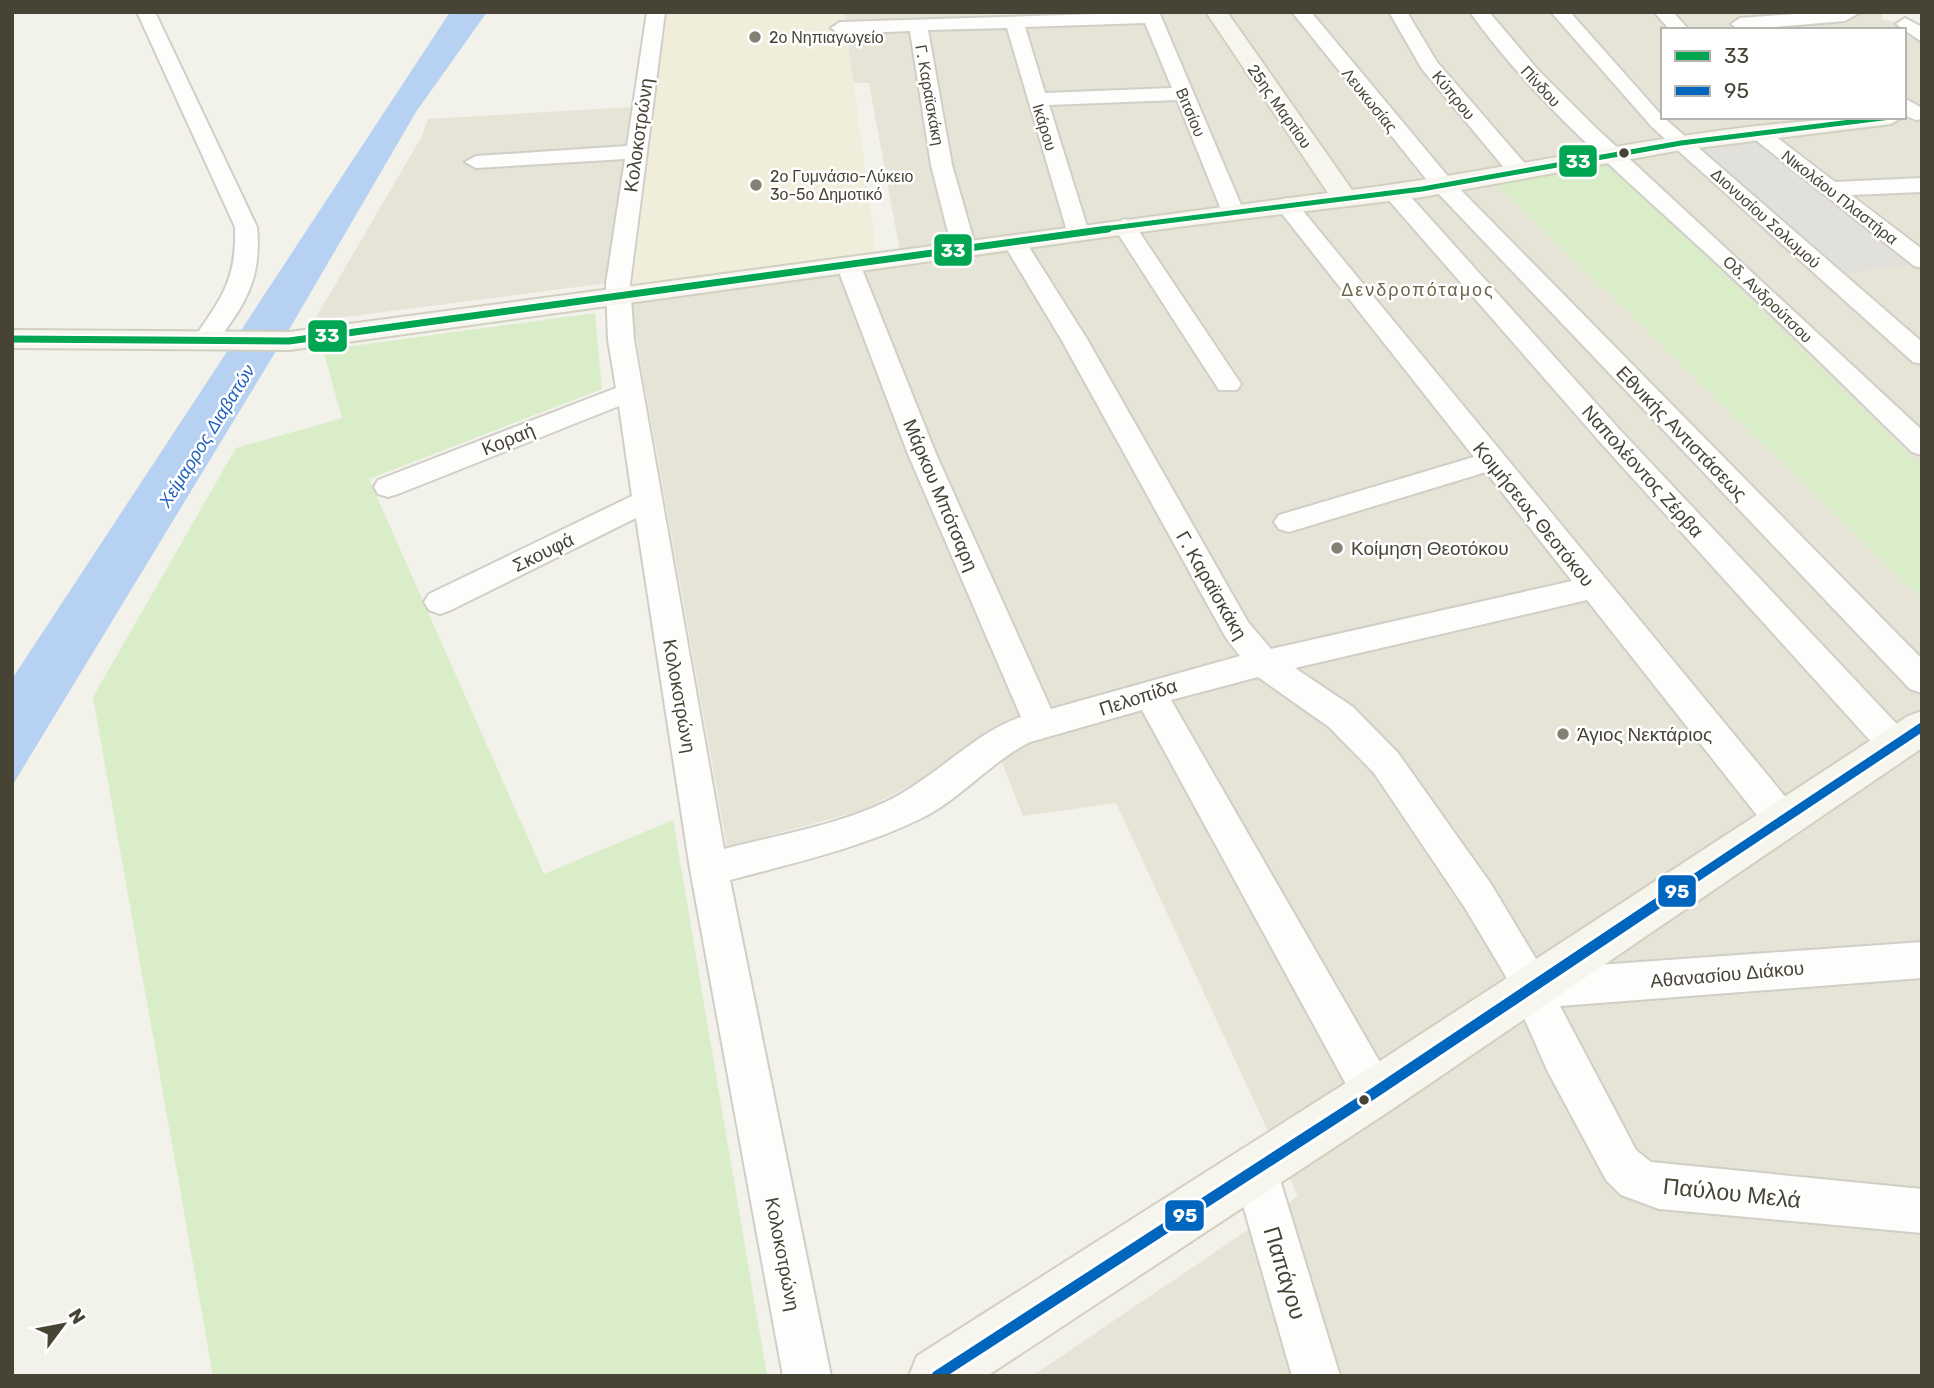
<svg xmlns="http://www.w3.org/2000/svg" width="1934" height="1388" viewBox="0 0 1934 1388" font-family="Rubik,sans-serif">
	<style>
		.residential { fill: #e6e4d7; fill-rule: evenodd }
		.education { fill: #f0eedb }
		.green { fill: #d9eec8 }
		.parking { fill: #e1e0da }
		.water { fill: #b7d1f3 }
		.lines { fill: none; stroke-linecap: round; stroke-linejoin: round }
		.street-casing { stroke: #d0cec7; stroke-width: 4 }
		.secondary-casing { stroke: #d1d0c0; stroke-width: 4 }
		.street { fill: #fdfdfc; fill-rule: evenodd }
		.secondary { fill: #f7f6ee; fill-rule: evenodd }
		.bus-1-far1-casing { stroke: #fff; stroke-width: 9 }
		.bus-1-casing { stroke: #fff; stroke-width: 11 }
		.bus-2-far1-casing { stroke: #fff; stroke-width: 14 }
		.bus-2-casing { stroke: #fff; stroke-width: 17 }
		.bus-1-far1 { stroke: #00a651; stroke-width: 5 }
		.bus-1 { stroke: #00a651; stroke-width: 7 }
		.bus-2-far1 { stroke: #0065bd; stroke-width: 9 }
		.bus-2 { stroke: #0065bd; stroke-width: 11 }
		.poi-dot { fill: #848174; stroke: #fff; stroke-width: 2.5 }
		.bus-dot { fill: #484435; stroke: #fff; stroke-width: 2.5 }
		.labels { text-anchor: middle; stroke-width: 5; stroke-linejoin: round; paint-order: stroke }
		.far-poi-label { font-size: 16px; fill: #484435; stroke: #fff; text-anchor: start }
		.far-street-label { font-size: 16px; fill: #484435; stroke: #fff }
		.far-neighbourhood-label { font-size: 18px; letter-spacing: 2px; fill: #6c654b; stroke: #fff }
		.far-water-label { font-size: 18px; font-style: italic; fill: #2462be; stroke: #fff }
		.street-label { font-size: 19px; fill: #484435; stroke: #fff }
		.poi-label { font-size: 19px; fill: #484435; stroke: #fff; text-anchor: start }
		.near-street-label { font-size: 23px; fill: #484435; stroke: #fff }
		.line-badge { stroke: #fff; stroke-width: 2.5 }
		.badge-label { font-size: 19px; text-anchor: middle; font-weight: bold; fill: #fff }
	</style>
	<rect width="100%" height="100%" fill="#f2f1ea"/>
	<path class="residential" d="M 844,12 L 1881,12 L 1883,20 L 1922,26 L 1922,176 L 1904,178 L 1922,193 L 1922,1376 L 1032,1376 L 1298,1196 L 1116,803 L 1023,816 L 992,737 L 931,775 L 863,810 L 727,847 L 630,303 L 608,283 L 314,321 L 422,136 L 428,119 L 632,107 L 610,282 L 631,301 L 902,263 L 869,83 L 852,83 ZM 1663,30 L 1904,30 L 1904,117 L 1663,117 Z"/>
	<path class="education" d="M 667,12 L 844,12 L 876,252 L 633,284 Z"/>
	<path class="green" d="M 1610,162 L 1922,467 L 1922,599 L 1496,184 Z
		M 595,313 L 602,389 L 369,479 L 544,874 L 673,820 L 767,1376 L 213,1376 L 93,697 L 236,448 L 342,418 L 323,350 Z"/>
	<path class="parking" d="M 1756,142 L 1908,265 L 1844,273 L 1700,148 Z"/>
	<path class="water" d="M 450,12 L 487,12 L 416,112 L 290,328 L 12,786 L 12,679 Z"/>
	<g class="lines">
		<defs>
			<path id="street" d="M 137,12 L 155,12 L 257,227 C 262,281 244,305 214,346 L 196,346 L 192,341 C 221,299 237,280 235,227 Z
				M 647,12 L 665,12 L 630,284 L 634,340 L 724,849 C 781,834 847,824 899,795 C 940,772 980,730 1021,717 L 908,454 L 836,264 L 840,259 L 856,259 L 860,264 L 936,454 L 1051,709 L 1240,656 L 1226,638 L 1061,339 L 1002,241 L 1006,236 L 1022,236 L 1087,339 L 1248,622 L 1271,649 L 1572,581 L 1486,472 L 1289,532 L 1279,529 L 1274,522 L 1279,515 L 1474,457 L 1275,205 L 1286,198 L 1294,200 L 1797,811 L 1802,822 L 1797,833 L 1784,837 L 1771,833 L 1587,600 L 1295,668 L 1353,707 L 1398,753 L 1491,884 L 1542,969 L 1922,942 L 1922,978 L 1560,1006 L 1636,1150 L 1651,1162 L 1922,1189 L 1922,1233 L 1659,1209 L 1621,1195 L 1606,1180 L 1548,1072 L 1505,975 L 1465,908 L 1374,773 L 1329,727 L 1258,677 L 1171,700 L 1389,1078 L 1395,1093 L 1389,1108 L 1374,1114 L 1359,1108 L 1142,710 L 1030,742 C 990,762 961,799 920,819 C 860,848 794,863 730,880 L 831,1376 L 783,1376 L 690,869 L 636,518 L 451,610 L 440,614 L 429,610 L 424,602 L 429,594 L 632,496 L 619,406 L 398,494 L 388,497 L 378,494 L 374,487 L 378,480 L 616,388 L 608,340 L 606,284 L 625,159 L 476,168 L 465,162 L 476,156 L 627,146 Z
				M 1159,12 L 1244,212 L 1241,217 L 1233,219 L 1222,212 L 1177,100 L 1049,105 L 1089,233 L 1085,238 L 1069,238 L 1007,28 L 928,30 L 952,165 L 976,248 L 972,253 L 956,253 L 952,248 L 931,165 L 910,31 L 840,34 L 831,28 L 840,22 ZM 1145,23 L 1172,88 L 1045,93 L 1025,27 Z
				M 1292,12 L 1311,12 L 1451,180 L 1922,659 L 1922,693 L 1910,689 L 1435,190 Z
				M 1389,12 L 1407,12 L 1437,62 L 1527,166 L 1530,171 L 1527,176 L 1511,176 L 1422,69 Z
				M 1470,12 L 1489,12 L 1539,71 L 1595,127 L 1922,430 L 1922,455 L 1912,452 C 1841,383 1771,312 1697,245 C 1618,172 1533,101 1470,12 Z
				M 1551,12 L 1570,12 L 1663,117 L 1922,342 L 1922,364 L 1913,362 L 1652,127 Z
				M 1654,12 L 1673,12 L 1689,30 L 1670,30 Z
				M 1822,12 L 1861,12 L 1845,21 L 1740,30 L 1731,24 L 1740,18 Z
				M 1905,18 L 1922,27 L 1922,42 L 1896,24 Z
				M 1904,98 L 1922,108 L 1922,119 L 1916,120 L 1904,115 Z
				M 1759,127 L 1766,129 L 1835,182 L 1922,178 L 1922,192 L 1851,195 L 1922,249 L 1922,268 L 1914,266 L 1752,137 L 1749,133 L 1752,129 Z
				M 1394,185 L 1402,187 L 1620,430 L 1908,736 L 1913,746 L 1908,756 L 1896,760 L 1884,756 L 1600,442 L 1386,197 L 1383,192 Z
				M 1124,219 L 1132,221 L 1237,378 L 1241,384 L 1237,390 L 1219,390 L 1113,226 Z
				M 1255,1148 L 1270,1155 L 1277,1170 L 1340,1376 L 1292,1376 L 1233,1170 L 1240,1155 Z"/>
			<path id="secondary" d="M 1206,12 L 1227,12 L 1352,190 C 1536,167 1717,117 1903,117 L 1891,124 L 1681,150 L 1422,197 L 1185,226 L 289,350 L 12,348 L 12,330 L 289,332 L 1328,193 Z
				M 1922,711 L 1922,748 L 1391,1110 L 987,1376 L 909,1376 L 917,1356 L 1357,1076 L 1908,716 Z"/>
		</defs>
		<use href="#street" class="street-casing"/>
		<use href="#secondary" class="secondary-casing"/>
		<use href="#street" class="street"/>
		<use href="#secondary" class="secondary"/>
		<defs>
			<path id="bus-1-far1" d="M 1095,230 L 1422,189 L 1681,143 L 1891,117"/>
			<path id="bus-1" d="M 12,339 L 289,341 L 1108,229"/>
			<path id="bus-2-far1" d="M 1658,903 L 1922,727"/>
			<path id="bus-2" d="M 937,1376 L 1374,1093 L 1661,901"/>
		</defs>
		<use href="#bus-1-far1" class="bus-1-far1-casing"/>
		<use href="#bus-1" class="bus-1-casing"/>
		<use href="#bus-2-far1" class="bus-2-far1-casing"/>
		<use href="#bus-2" class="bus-2-casing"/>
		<use href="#bus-1-far1" class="bus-1-far1"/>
		<use href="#bus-1" class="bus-1"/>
		<use href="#bus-2-far1" class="bus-2-far1"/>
		<use href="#bus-2" class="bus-2"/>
	</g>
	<g class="poi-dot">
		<circle cx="755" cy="37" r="7"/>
		<circle cx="756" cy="185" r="7"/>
		<circle cx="1337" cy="548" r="7"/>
		<circle cx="1563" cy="734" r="7"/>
	</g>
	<g class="bus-dot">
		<circle cx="1624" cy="153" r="6"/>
		<circle cx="1364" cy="1100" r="6"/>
	</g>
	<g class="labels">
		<g class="far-poi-label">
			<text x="769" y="43">2ο Νηπιαγωγείο</text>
			<text x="770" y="182">2ο Γυμνάσιο-Λύκειο<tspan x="770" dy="18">3ο-5ο Δημοτικό</tspan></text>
		</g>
		<g class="far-street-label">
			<text transform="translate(1541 86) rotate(47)" y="6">Πίνδου</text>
			<text transform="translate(930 95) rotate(80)" y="6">Γ. Καραϊσκάκη</text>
			<text transform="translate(1454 95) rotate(51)" y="6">Κύπρου</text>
			<text transform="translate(1370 100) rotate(51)" y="6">Λευκωσίας</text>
			<text transform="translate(1280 106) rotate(55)" y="6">25ης Μαρτίου</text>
			<text transform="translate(1191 112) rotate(67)" y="6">Βιτσίου</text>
			<text transform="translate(1045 127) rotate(73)" y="6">Ικάρου</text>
			<text transform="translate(1840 197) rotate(38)" y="6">Νικολάου Πλαστήρα</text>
			<text transform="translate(1766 218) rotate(42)" y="6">Διονυσίου Σολωμού</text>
			<text transform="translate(1768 299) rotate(44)" y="6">Οδ. Ανδρούτσου</text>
		</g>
		<g class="far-neighbourhood-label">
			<text x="1418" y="296">Δενδροπόταμος</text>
		</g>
		<g class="far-water-label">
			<text transform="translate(207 436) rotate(-58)" y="6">Χείμαρρος Διαβατών</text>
		</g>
		<g class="street-label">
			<text transform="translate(638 135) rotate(-82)" y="7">Κολοκοτρώνη</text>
			<text transform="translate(1682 433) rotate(46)" y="7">Εθνικής Αντιστάσεως</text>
			<text transform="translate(508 439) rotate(-22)" y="7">Κοραή</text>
			<text transform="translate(1643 471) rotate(48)" y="7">Ναπολέοντος Ζέρβα</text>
			<text transform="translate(941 495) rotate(67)" y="7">Μάρκου Μπότσαρη</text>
			<text transform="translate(1534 514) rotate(51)" y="7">Κοιμήσεως Θεοτόκου</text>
			<text transform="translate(543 552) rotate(-26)" y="7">Σκουφά</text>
			<text transform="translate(1212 585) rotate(60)" y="7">Γ. Καραϊσκάκη</text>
			<text transform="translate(680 696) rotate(80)" y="7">Κολοκοτρώνη</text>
			<text transform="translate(1138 697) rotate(-18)" y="7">Πελοπίδα</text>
			<text transform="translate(1727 974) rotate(-5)" y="7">Αθανασίου Διάκου</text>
			<text transform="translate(783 1254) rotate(79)" y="7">Κολοκοτρώνη</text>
		</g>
		<g class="poi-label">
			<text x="1351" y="555">Κοίμηση Θεοτόκου</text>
			<text x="1577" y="741">Άγιος Νεκτάριος</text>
		</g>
		<g class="near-street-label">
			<text transform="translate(1732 1193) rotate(6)" y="8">Παύλου Μελά</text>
			<text transform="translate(1285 1273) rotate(73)" y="8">Παπάγου</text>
		</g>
	</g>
	<g class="line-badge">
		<rect x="1558" y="144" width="40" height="34" rx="7" fill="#00a651"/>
		<rect x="933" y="233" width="40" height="34" rx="7" fill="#00a651"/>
		<rect x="307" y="319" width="41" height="34" rx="7" fill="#00a651"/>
		<rect x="1657" y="874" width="40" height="34" rx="7" fill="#0065bd"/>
		<rect x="1164" y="1199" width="41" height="33" rx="7" fill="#0065bd"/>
	</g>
	<g class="badge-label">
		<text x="1578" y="168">33</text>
		<text x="953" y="257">33</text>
		<text x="327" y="342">33</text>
		<text x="1677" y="898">95</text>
		<text x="1185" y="1222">95</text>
	</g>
	<rect width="1934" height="1388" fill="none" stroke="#484435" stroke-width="28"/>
	<rect x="1661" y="28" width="245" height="91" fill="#ffffff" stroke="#b6b4ae" stroke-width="2"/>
	<rect x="1675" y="51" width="35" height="10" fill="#00a651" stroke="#b6b4ae" stroke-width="2"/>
	<text x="1724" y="63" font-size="21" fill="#484435">33</text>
	<rect x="1675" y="86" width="35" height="10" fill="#0065bd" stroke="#b6b4ae" stroke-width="2"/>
	<text x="1724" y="98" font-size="21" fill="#484435">95</text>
	<g transform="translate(63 1325) rotate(58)" stroke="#ffffff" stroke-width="5" paint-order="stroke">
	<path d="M0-5L12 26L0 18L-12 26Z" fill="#484435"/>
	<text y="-10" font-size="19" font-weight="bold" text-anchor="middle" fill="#484435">N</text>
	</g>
</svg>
